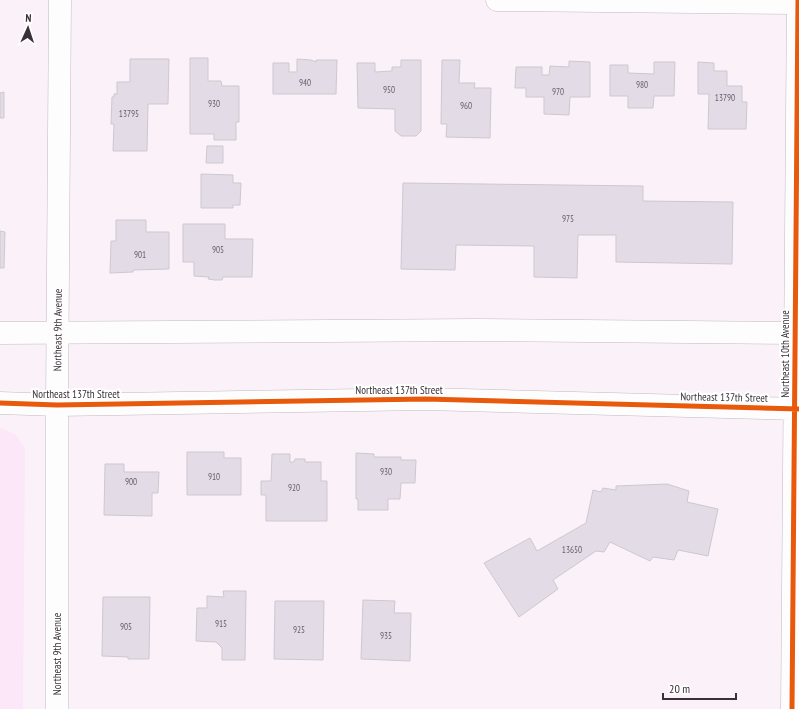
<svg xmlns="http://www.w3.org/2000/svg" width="799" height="709" viewBox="0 0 799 709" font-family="'PT Sans Narrow',sans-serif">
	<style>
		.built { fill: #fbe7f8 }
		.building { fill: #e3dce7; stroke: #cdc8cf }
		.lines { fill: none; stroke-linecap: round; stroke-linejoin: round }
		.street-casing { stroke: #c2bac0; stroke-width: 23 }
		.secondary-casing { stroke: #c2bac0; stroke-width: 23 }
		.street { stroke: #fefdfe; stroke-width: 22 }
		.secondary { stroke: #fefdfe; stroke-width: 22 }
		.cycleway-casing { stroke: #fff; stroke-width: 8 }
		.cycleway { stroke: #e8590c; stroke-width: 5 }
		.labels { text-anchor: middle; stroke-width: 4; stroke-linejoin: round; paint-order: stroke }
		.number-label { font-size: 9px; fill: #665e66 }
		.street-label { font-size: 11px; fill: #393038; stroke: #fff }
	</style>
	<rect width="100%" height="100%" fill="#faf2f8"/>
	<path class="built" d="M 0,428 L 15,434 L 25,448 L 23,709 L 0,709 Z"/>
	<path class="building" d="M 190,58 L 208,58 L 208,81 L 221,81 L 222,86 L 239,86 L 239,122 L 236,122 L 236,140 L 214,140 L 214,134 L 190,134 Z
		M 130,59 L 169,59 L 168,104 L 148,104 L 147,151 L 113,151 L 114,124 L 111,124 L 112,97 L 114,97 L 114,94 L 117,94 L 117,82 L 130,82 Z
		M 297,59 L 311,60 L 316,62 L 316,60 L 337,60 L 336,94 L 273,94 L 273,63 L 289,63 L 289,72 L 297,72 Z
		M 401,60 L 421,60 L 421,131 L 416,136 L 401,136 L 395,131 L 395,109 L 358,108 L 357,63 L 375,63 L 375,72 L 392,71 L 392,67 L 401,67 Z
		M 442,60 L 460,60 L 459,83 L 475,83 L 474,88 L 491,88 L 490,138 L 446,137 L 447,124 L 441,124 Z
		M 569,61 L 590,62 L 590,97 L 570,97 L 569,115 L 544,114 L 544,97 L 526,97 L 526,88 L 515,88 L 516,67 L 542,67 L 542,75 L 549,75 L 550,66 L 569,67 Z
		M 654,62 L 675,62 L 674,96 L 654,96 L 653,108 L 628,108 L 628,96 L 610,96 L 610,65 L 628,65 L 628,73 L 654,74 Z
		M 698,62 L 714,63 L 714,71 L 727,71 L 727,86 L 742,86 L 742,102 L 747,102 L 746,129 L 708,129 L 709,94 L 698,94 Z
		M 4,92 L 4,118 L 0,118 L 0,93 Z
		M 207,146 L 223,146 L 223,163 L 206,163 Z
		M 201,174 L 233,175 L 233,183 L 241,183 L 240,205 L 233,205 L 233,208 L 201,208 Z
		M 403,183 L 643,186 L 643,201 L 733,202 L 732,264 L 616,262 L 616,235 L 578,235 L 577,278 L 534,277 L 534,246 L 456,245 L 455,270 L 401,269 Z
		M 116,220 L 146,220 L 146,232 L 169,232 L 169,269 L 133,270 L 133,272 L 110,273 L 111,241 L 116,241 Z
		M 183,224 L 225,224 L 225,239 L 253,239 L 252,277 L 223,277 L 222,280 L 215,280 L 208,279 L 209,277 L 194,276 L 194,262 L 183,262 Z
		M 0,231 L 5,232 L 4,268 L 0,268 Z
		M 187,452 L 224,452 L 224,458 L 241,458 L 241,495 L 187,495 Z
		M 356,453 L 374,454 L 374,457 L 401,457 L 401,460 L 416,460 L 415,483 L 401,483 L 400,499 L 388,499 L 388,510 L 358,510 L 358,499 L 356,499 Z
		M 272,454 L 290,454 L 290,462 L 294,462 L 295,459 L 305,459 L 305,462 L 321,462 L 321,481 L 327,481 L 327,521 L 266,521 L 266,495 L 261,495 L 261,481 L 271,481 Z
		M 105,464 L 124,464 L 124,472 L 159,472 L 158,493 L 152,493 L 152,516 L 104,515 Z
		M 667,484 L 689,491 L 687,502 L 718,509 L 708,556 L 678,550 L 674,560 L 653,557 L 650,561 L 610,542 L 604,552 L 596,551 L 553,580 L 558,589 L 519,617 L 484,563 L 530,538 L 537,551 L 586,523 L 593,490 L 601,492 L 603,488 L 616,490 L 616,486 Z
		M 223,591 L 246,591 L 245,660 L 222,660 L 222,648 L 216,642 L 196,641 L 197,608 L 207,608 L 207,596 L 224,597 Z
		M 103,597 L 150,597 L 149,659 L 128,659 L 128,657 L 102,656 Z
		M 363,600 L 395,601 L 394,613 L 411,613 L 410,661 L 361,659 Z
		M 275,601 L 324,601 L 323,660 L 274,659 Z"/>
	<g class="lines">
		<defs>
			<g id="street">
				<path d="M 497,0 L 799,3"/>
				<path id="s1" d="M 57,709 L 57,405 L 60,0"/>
			</g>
			<path id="secondary" d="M 0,333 L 477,330 L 799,333
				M 0,403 L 57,405 L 426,399 L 799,409
				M 792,709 L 798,0"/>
		</defs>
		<use href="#street" class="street-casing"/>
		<use href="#secondary" class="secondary-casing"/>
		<use href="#street" class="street"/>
		<use href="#secondary" class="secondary"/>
		<defs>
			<path id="cycleway" d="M 0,403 L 57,405 L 426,399 L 799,409
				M 792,709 L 798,0"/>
		</defs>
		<use href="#cycleway" class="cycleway-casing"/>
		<use href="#cycleway" class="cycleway"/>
	</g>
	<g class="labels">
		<g class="number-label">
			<text x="305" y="86">940</text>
			<text x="642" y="88">980</text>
			<text x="389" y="93">950</text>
			<text x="558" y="95">970</text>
			<text x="725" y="101">13790</text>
			<text x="214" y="107">930</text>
			<text x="466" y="109">960</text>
			<text x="129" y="117">13795</text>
			<text x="568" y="222">975</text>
			<text x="218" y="253">905</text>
			<text x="140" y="258">901</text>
			<text x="386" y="475">930</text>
			<text x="214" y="480">910</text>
			<text x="131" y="485">900</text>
			<text x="294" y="491">920</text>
			<text x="572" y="553">13650</text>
			<text x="221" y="627">915</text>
			<text x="126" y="630">905</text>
			<text x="299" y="633">925</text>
			<text x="386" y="639">935</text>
		</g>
		<g class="street-label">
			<text dy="4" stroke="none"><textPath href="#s1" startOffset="379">Northeast 9th Avenue</textPath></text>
			<text transform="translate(785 354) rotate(-90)" y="4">Northeast 10th Avenue</text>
			<text x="399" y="394">Northeast 137th Street</text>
			<text x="76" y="398">Northeast 137th Street</text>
			<text transform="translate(724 397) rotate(1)" y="4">Northeast 137th Street</text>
			<text transform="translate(57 654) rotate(-90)" y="4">Northeast 9th Avenue</text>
		</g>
	</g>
	<g transform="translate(28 28) rotate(3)" stroke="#ffffff" stroke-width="3" paint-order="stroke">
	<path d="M0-3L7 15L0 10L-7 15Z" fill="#393038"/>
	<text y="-6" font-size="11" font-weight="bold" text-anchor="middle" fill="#393038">N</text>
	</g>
	<path d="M663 693v6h73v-6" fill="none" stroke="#393038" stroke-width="2"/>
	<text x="669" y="693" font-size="12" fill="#393038" stroke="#ffffff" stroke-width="3" paint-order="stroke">20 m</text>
</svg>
